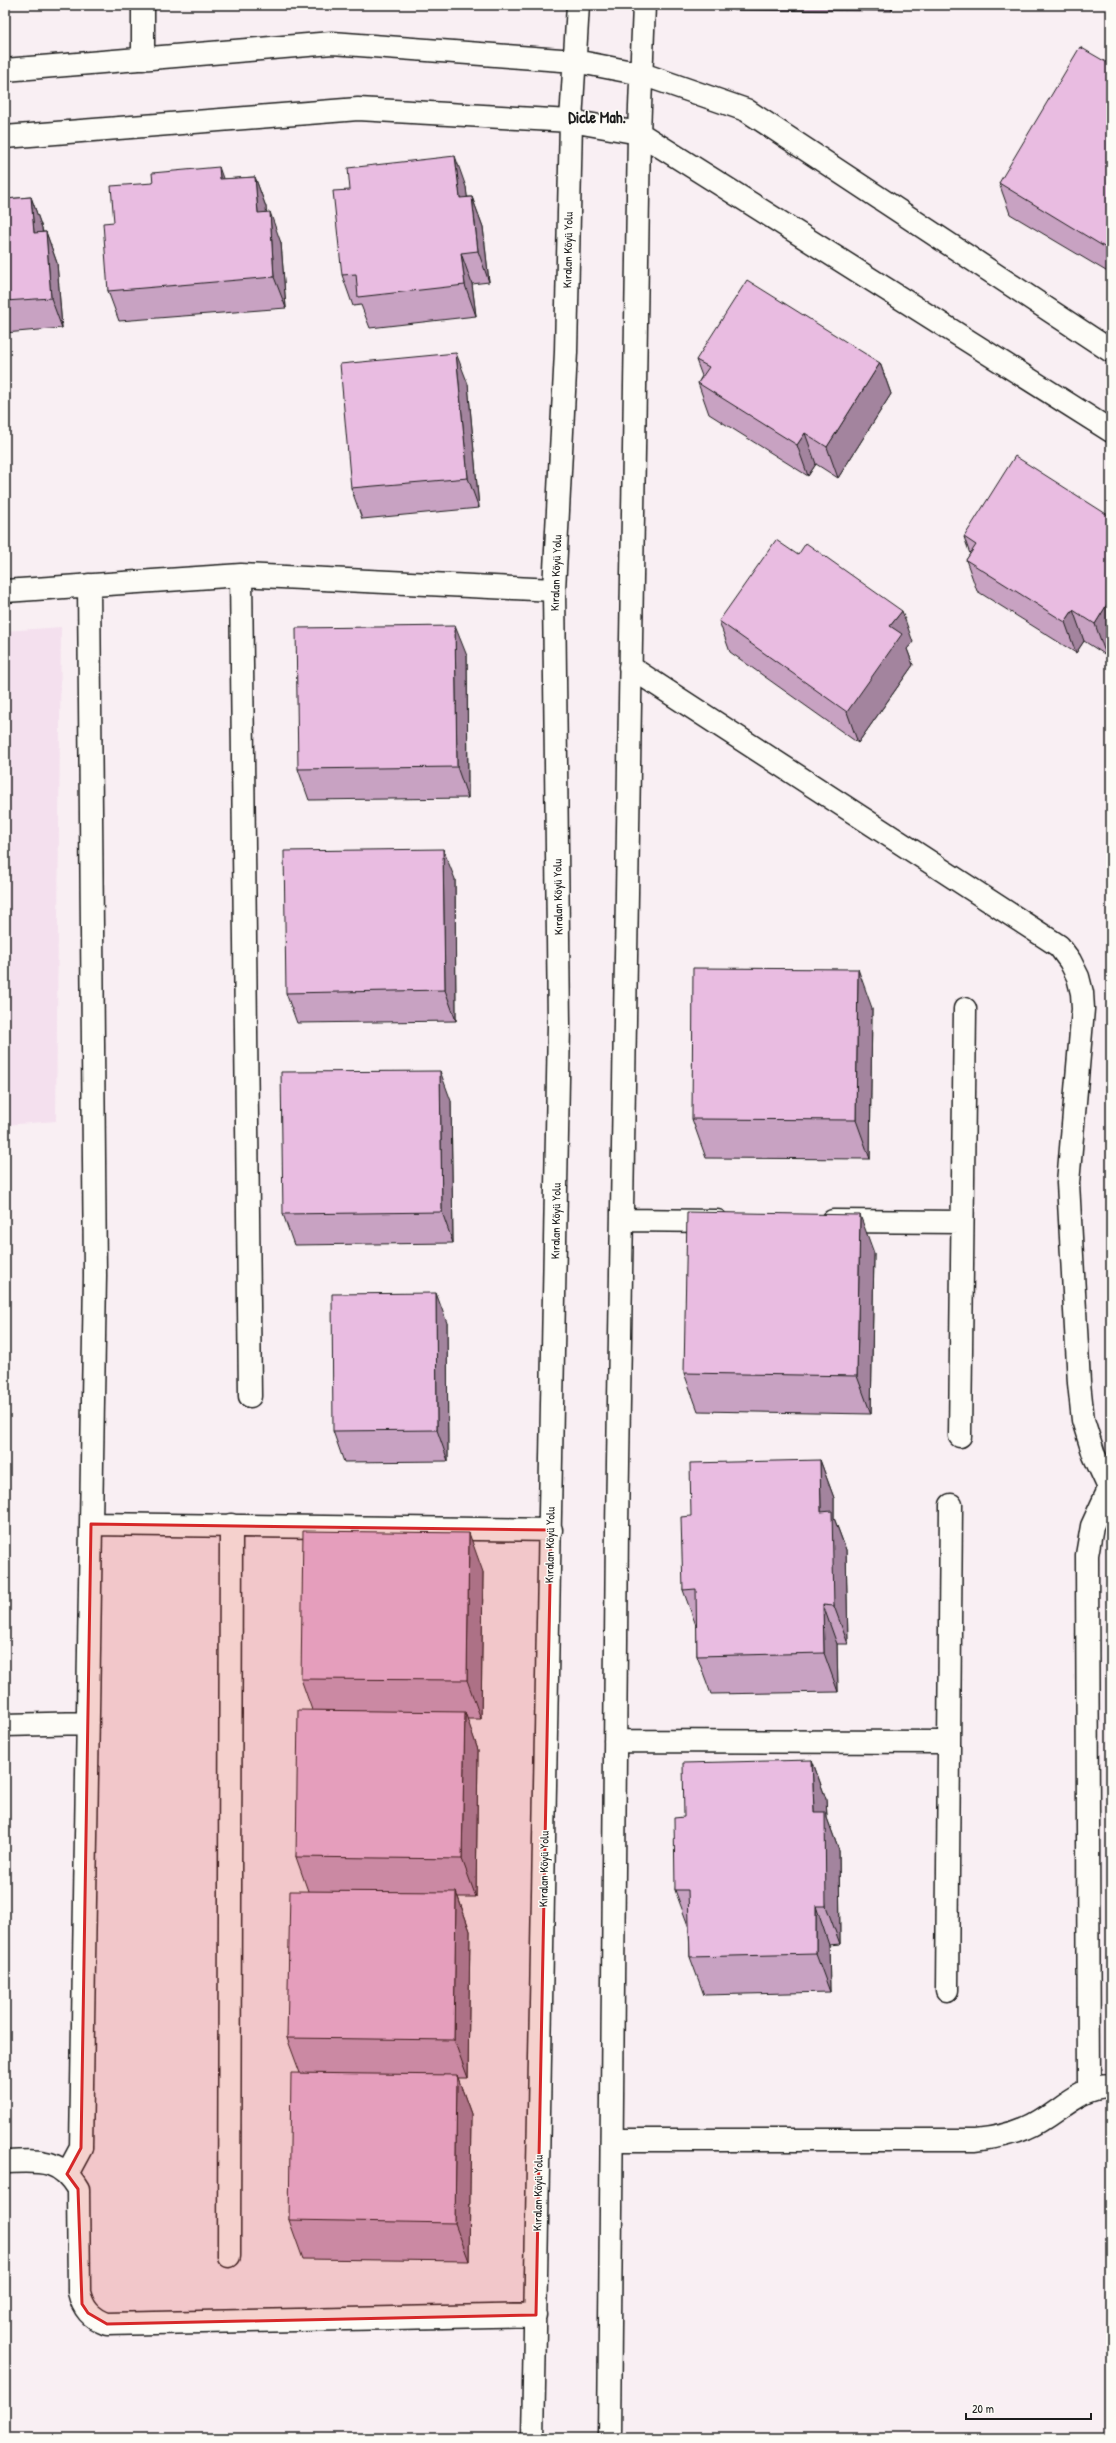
<svg xmlns="http://www.w3.org/2000/svg" width="1116" height="2443" viewBox="0 0 1116 2443" font-family="'Patrick Hand',sans-serif">
	<style>
		.built { fill: #f4e0ee }
		.lines { fill: none; stroke-linecap: round; stroke-linejoin: round }
		.minor-casing { stroke: #1c1c1c; stroke-width: 25 }
		.minor { stroke: #fdfcf7; stroke-width: 22 }
		.wall { fill: #c8a2c2; stroke: #1c1c1c }
		.shaded-wall { fill: #a3849e; stroke: #1c1c1c }
		.building { fill: #e9bce1; stroke: #1c1c1c }
		.marked { fill: #d62828; fill-opacity: 0.2; stroke: #d62828; stroke-width: 3; stroke-linejoin: round }
		.labels { text-anchor: middle; stroke-width: 3; stroke-linejoin: round; paint-order: stroke }
		.street-label { font-size: 12px; fill: #1c1c1c; stroke: #fdfcf7 }
		.district-label { font-size: 16px; font-weight: bold; fill: #1c1c1c; stroke: #fdfcf7 }
	</style>
	<rect width="100%" height="100%" fill="#f9eff3"/>
	<filter id="ink" filterUnits="userSpaceOnUse"><feTurbulence type="fractalNoise" baseFrequency=".025" numOctaves="2"/><feDisplacementMap in="SourceGraphic" scale="8" xChannelSelector="R" yChannelSelector="G"/><feConvolveMatrix kernelMatrix="1 2 1 2 8 2 1 2 1" color-interpolation-filters="sRGB"/></filter>
	<g filter="url(#ink)">
		<path class="built" d="M 61,627 L 56,1121 L 5,1125 L 5,631 Z"/>
		<g class="lines">
			<defs>
				<path id="minor" d="M 143,59 L 143,5
					M 5,70 L 332,43 L 575,61 L 642,74 L 746,110 L 1111,351
					M 5,137 L 358,109 L 571,121 L 639,133 L 1111,431
					M 241,575 L 250,1396
					M 5,591 L 241,575 L 554,590
					M 630,667 L 1059,946 L 1070,961 L 1078,977 L 1082,993 L 1083,1009 L 1068,1183 L 1079,1383 L 1083,1420 L 1094,1455 L 1111,1492
					M 622,1220 L 717,1221
					M 833,1221 L 962,1222
					M 960,1436 L 965,1009
					M 91,1524 L 551,1530
					M 5,1725 L 88,1723
					M 615,1741 L 949,1742
					M 947,1990 L 951,1505
					M 1089,2090 L 1087,1555 L 1092,1526 L 1109,1489
					M 612,2140 L 975,2140 C 993,2138 1010,2135 1026,2128 C 1056,2116 1076,2086 1111,2086
					M 5,2162 C 38,2161 59,2157 78,2189 L 79,2292 C 83,2309 91,2318 107,2324 L 536,2315
					M 67,2174 L 81,2148 L 95,1275 L 89,585
					M 229,2256 L 231,1525
					M 533,2438 L 559,1024 L 554,590 L 566,352 L 571,121 L 578,5
					M 609,2438 L 617,1527 L 639,133 L 644,5"/>
			</defs>
			<use href="#minor" class="minor-casing"/>
			<use href="#minor" class="minor"/>
		</g>
		<path class="wall" d="M 731,5 L 892,5 L 892,11 L 733,10 Z
			M 1111,65 L 1111,274 L 1010,214 L 999,183 Z
			M 255,177 L 266,207 L 266,212 L 281,243 L 286,308 L 119,321 L 108,291 L 114,222 L 223,179 Z
			M 466,187 L 467,197 L 472,197 L 483,227 L 489,282 L 472,284 L 476,316 L 370,328 L 361,305 L 353,306 L 342,275 Z
			M 31,197 L 42,228 L 43,232 L 46,232 L 57,263 L 62,328 L 5,333 L 5,199 Z
			M 696,360 L 880,363 L 891,394 L 838,478 L 816,464 L 808,476 L 709,414 L 698,383 L 702,376 Z
			M 468,384 L 479,508 L 362,519 L 351,488 Z
			M 1111,517 L 1111,647 L 1106,655 L 1084,641 L 1076,653 L 977,591 L 966,560 L 970,554 L 964,537 Z
			M 719,621 L 913,642 L 907,649 L 913,665 L 858,743 L 730,652 Z
			M 467,656 L 468,798 L 309,800 L 298,769 Z
			M 455,879 L 456,1021 L 297,1023 L 286,993 Z
			M 872,1008 L 870,1159 L 706,1158 L 692,1119 Z
			M 451,1101 L 453,1243 L 294,1245 L 283,1214 Z
			M 874,1253 L 871,1414 L 698,1411 L 684,1373 Z
			M 447,1323 L 448,1461 L 344,1462 L 333,1431 Z
			M 820,1460 L 834,1498 L 834,1518 L 846,1550 L 848,1644 L 837,1644 L 838,1692 L 711,1694 L 697,1656 L 697,1628 L 683,1590 L 691,1516 Z
			M 483,1572 L 481,1719 L 467,1719 L 478,1750 L 476,1897 L 458,1897 L 470,1931 L 468,2078 L 458,2078 L 471,2114 L 469,2261 L 303,2259 L 289,2220 L 300,2073 L 287,2038 L 308,1891 L 296,1857 L 312,1710 L 301,1679 Z
			M 812,1760 L 826,1799 L 827,1818 L 839,1851 L 840,1944 L 829,1945 L 830,1992 L 704,1995 L 690,1957 L 689,1928 L 675,1890 L 684,1817 Z"/>
		<path class="shaded-wall" d="M 890,5 L 892,5 L 892,11 Z
			M 455,156 L 466,187 L 471,229 L 460,198 Z
			M 219,167 L 230,198 L 220,179 Z
			M 255,177 L 266,207 L 269,244 L 258,213 Z
			M 31,197 L 42,228 L 45,264 L 34,233 Z
			M 472,197 L 483,227 L 489,282 L 478,251 Z
			M 270,212 L 281,243 L 286,308 L 274,277 Z
			M 46,232 L 57,263 L 62,328 L 51,298 Z
			M 461,253 L 472,284 L 476,316 L 465,285 Z
			M 456,353 L 468,384 L 479,508 L 468,478 Z
			M 880,363 L 891,394 L 838,478 L 827,447 Z
			M 805,433 L 816,464 L 808,476 L 797,445 Z
			M 1111,598 L 1111,647 L 1106,655 L 1095,624 Z
			M 1073,610 L 1084,641 L 1076,653 L 1065,622 Z
			M 902,611 L 913,642 L 907,649 L 913,665 L 858,743 L 847,712 L 890,626 Z
			M 455,626 L 467,656 L 468,798 L 457,767 Z
			M 443,849 L 455,879 L 456,1021 L 445,990 Z
			M 858,969 L 872,1008 L 870,1159 L 856,1120 Z
			M 440,1071 L 451,1101 L 453,1243 L 442,1212 Z
			M 860,1215 L 874,1253 L 871,1414 L 857,1376 Z
			M 436,1293 L 447,1323 L 448,1461 L 437,1430 Z
			M 820,1460 L 834,1498 L 834,1518 L 846,1550 L 848,1644 L 834,1606 L 821,1512 Z
			M 469,1533 L 483,1572 L 481,1719 L 467,1680 Z
			M 823,1605 L 837,1644 L 838,1692 L 824,1653 Z
			M 465,1712 L 478,1750 L 476,1897 L 462,1859 Z
			M 812,1760 L 826,1799 L 827,1818 L 839,1851 L 840,1944 L 826,1906 L 814,1812 Z
			M 456,1892 L 470,1931 L 468,2078 L 454,2040 Z
			M 816,1906 L 829,1945 L 830,1992 L 816,1954 Z
			M 457,2075 L 471,2114 L 469,2261 L 455,2223 Z"/>
		<path class="building" d="M 1080,47 L 1111,65 L 1111,251 L 999,183 Z
			M 455,156 L 460,198 L 472,197 L 478,251 L 461,253 L 465,285 L 358,297 L 356,274 L 342,275 L 333,191 L 350,190 L 348,168 Z
			M 219,167 L 220,179 L 255,177 L 258,213 L 270,212 L 274,277 L 108,291 L 103,223 L 114,222 L 111,186 L 153,183 L 152,173 Z
			M 31,197 L 34,233 L 46,232 L 51,298 L 5,301 L 5,199 Z
			M 747,280 L 880,363 L 827,447 L 805,433 L 797,445 L 698,383 L 709,367 L 696,360 Z
			M 456,353 L 468,478 L 351,488 L 340,364 Z
			M 1015,456 L 1111,517 L 1111,598 L 1095,624 L 1073,610 L 1065,622 L 966,560 L 976,545 L 964,537 Z
			M 776,540 L 798,555 L 806,543 L 902,611 L 890,626 L 902,634 L 847,712 L 719,621 Z
			M 455,626 L 457,767 L 298,769 L 296,628 Z
			M 443,849 L 445,990 L 286,993 L 284,851 Z
			M 693,968 L 858,969 L 856,1120 L 692,1119 Z
			M 440,1071 L 442,1212 L 283,1214 L 281,1072 Z
			M 687,1212 L 860,1215 L 857,1376 L 684,1373 Z
			M 436,1293 L 437,1430 L 333,1431 L 332,1294 Z
			M 820,1460 L 821,1512 L 832,1511 L 834,1606 L 823,1605 L 824,1653 L 697,1656 L 696,1589 L 683,1590 L 681,1517 L 691,1516 L 690,1463 Z
			M 303,1531 L 469,1533 L 467,1680 L 301,1679 Z
			M 298,1710 L 465,1712 L 462,1859 L 296,1857 Z
			M 812,1760 L 814,1812 L 825,1812 L 826,1906 L 816,1906 L 816,1954 L 690,1957 L 688,1890 L 675,1890 L 674,1818 L 684,1817 L 683,1763 Z
			M 290,1891 L 456,1892 L 454,2040 L 287,2038 Z
			M 291,2073 L 457,2075 L 455,2223 L 289,2220 Z"/>
	</g>
	<path class="marked" d="M 91,1524 L 551,1530 L 536,2315 L 107,2324 L 88,2313 L 82,2304 L 78,2189 L 67,2174 L 81,2148 Z"/>
	<g class="labels">
		<g class="street-label">
			<text transform="translate(568 250) rotate(-89)" y="4">Kıralan Köyü Yolu</text>
			<text transform="translate(556 573) rotate(-88)" y="4">Kıralan Köyü Yolu</text>
			<text transform="translate(558 897) rotate(-91)" y="4">Kıralan Köyü Yolu</text>
			<text transform="translate(556 1221) rotate(-89)" y="4">Kıralan Köyü Yolu</text>
			<text transform="translate(550 1545) rotate(-89)" y="4">Kıralan Köyü Yolu</text>
			<text transform="translate(544 1869) rotate(-89)" y="4">Kıralan Köyü Yolu</text>
			<text transform="translate(538 2193) rotate(-89)" y="4">Kıralan Köyü Yolu</text>
		</g>
		<g class="district-label">
			<text x="597" y="123">Dicle Mah.</text>
		</g>
	</g>
	<rect width="1116" height="2443" fill="none" stroke="#fdfcf7" stroke-width="20"/>
	<rect x="10" y="10" width="1096" height="2423" fill="none" stroke="#1c1c1c" stroke-width="1.5" filter="url(#ink)"/>
	<path d="M966 2413v6h125v-6" fill="none" stroke="#1c1c1c" stroke-width="2"/>
	<text x="972" y="2413" font-size="12" fill="#1c1c1c" stroke="#fdfcf7" stroke-width="3" paint-order="stroke">20 m</text>
</svg>
